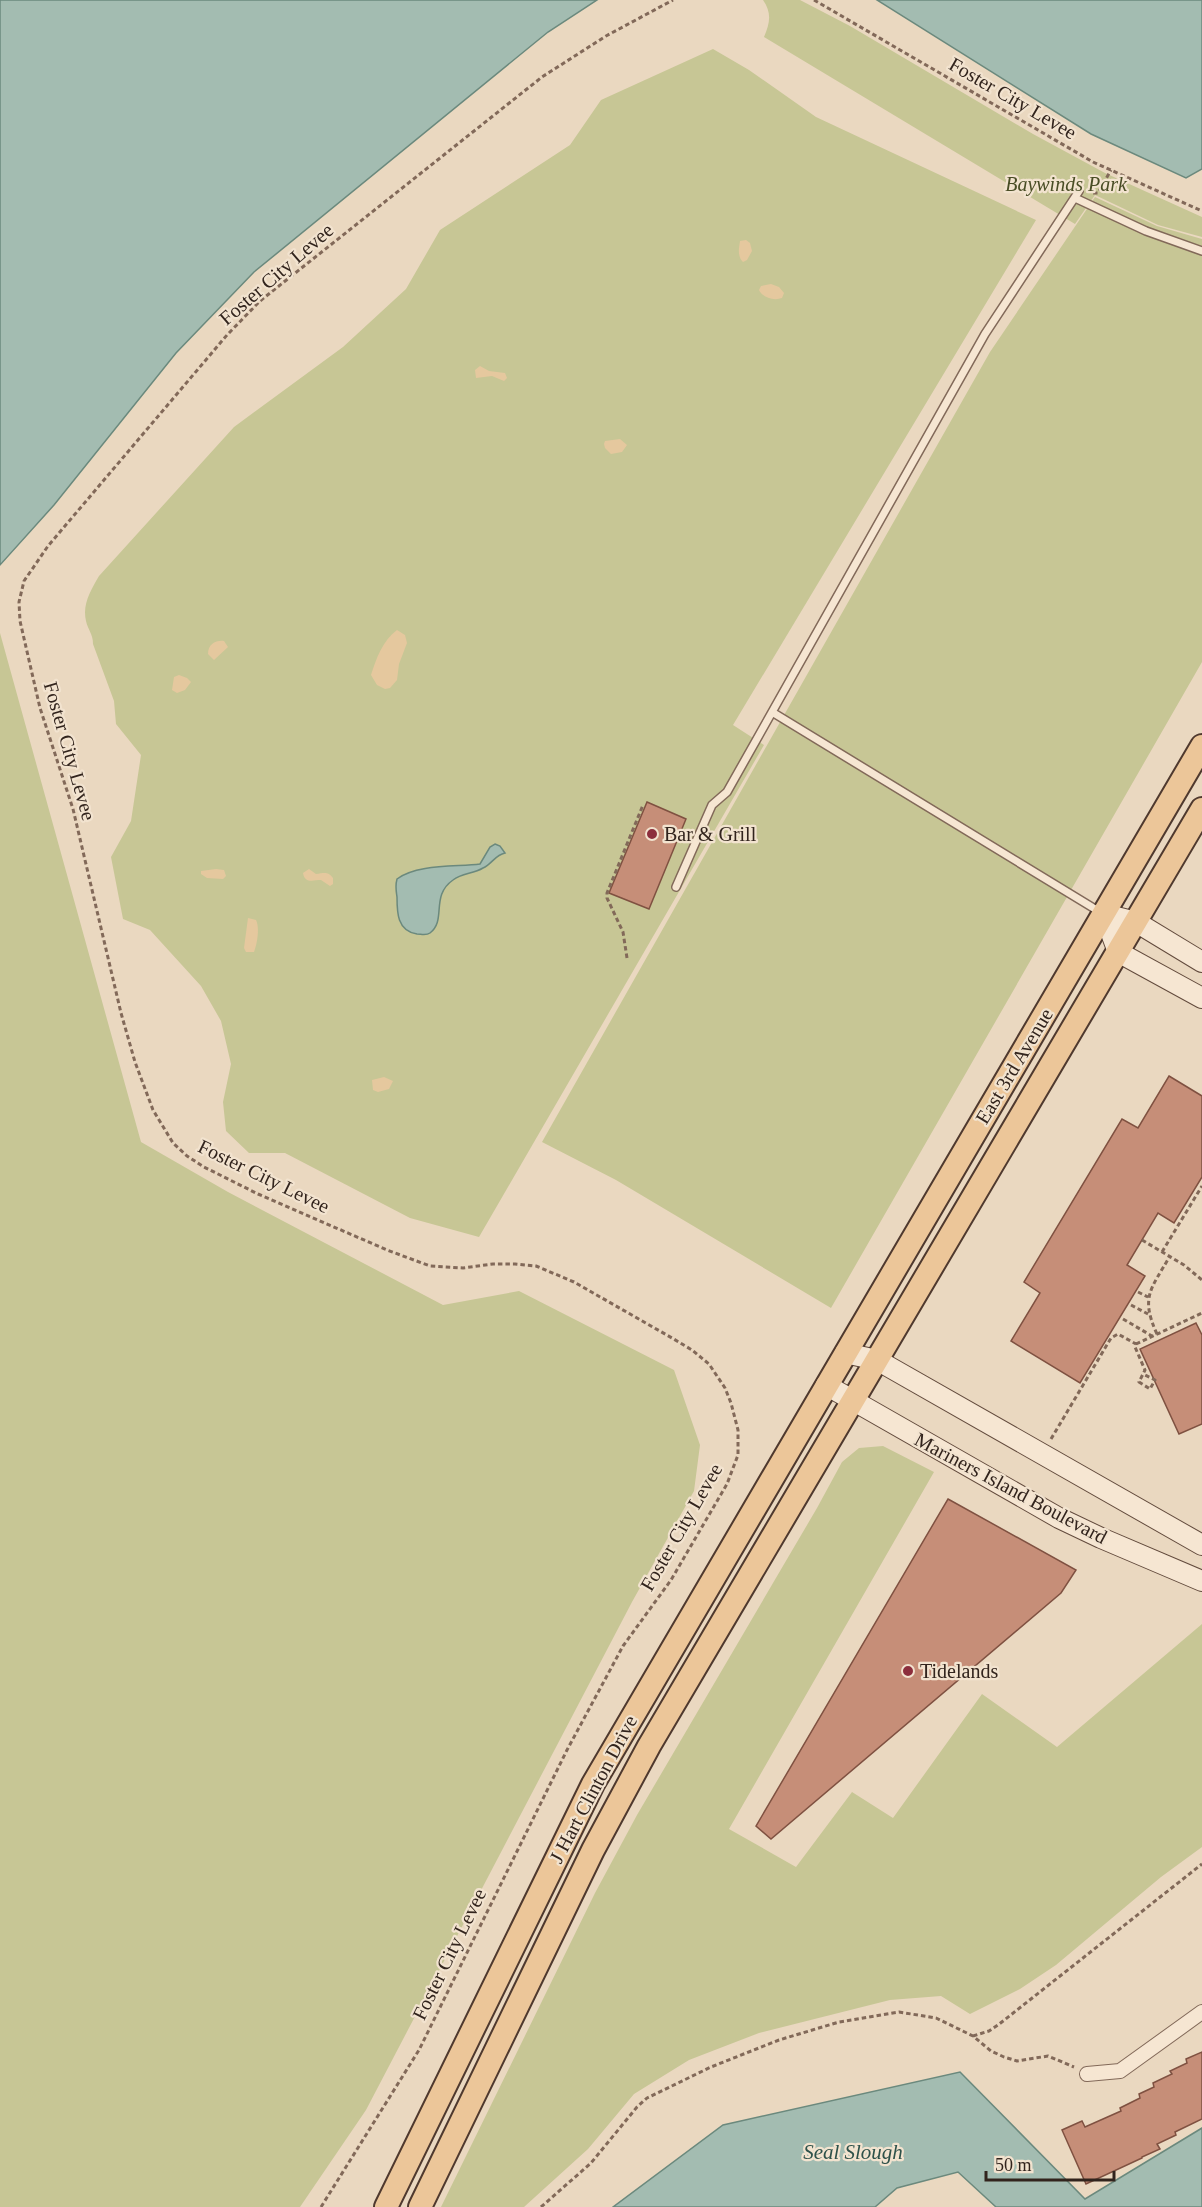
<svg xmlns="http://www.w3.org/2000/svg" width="1202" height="2207" viewBox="0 0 1202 2207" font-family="'Times New Roman',serif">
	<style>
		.green { fill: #c7c695 }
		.sand { fill: #e5c89e }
		.water { fill: #a3bcb1; stroke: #6b897d; stroke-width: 1.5 }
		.building { fill: #c68e78; stroke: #7f5141; stroke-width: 1.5 }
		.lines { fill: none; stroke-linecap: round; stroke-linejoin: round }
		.lane-casing { stroke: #826959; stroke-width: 10 }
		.street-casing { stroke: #826959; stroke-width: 16 }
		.secondary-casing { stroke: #634b3d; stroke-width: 22 }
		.primary-casing { stroke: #4f392e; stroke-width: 26 }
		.path { stroke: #826959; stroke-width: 3; stroke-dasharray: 4.5 3; stroke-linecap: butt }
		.lane { stroke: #f6e6d2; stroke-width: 7 }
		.street { stroke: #f6e6d2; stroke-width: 14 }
		.secondary { stroke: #f6e6d2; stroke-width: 20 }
		.primary { stroke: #ecc699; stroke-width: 22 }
		.poi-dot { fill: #8c2e3c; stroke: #f2e3cf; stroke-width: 2 }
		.labels { text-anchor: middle; stroke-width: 4.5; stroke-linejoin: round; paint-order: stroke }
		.street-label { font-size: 20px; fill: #32241d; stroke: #f2e3cf }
		.park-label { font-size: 20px; font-style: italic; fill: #494d25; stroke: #f2e3cf }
		.poi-label { font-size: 20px; fill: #32241d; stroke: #f2e3cf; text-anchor: start }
		.water-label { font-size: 21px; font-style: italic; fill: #2d514a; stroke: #f2e3cf }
	</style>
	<rect width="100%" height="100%" fill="#ead8c0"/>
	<path class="green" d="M 763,0 L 800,0 L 850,26 L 1033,134 L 1105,173 L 1202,217 L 1202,237 L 1158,225 L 1095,195 L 1075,224 L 764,37 C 770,23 772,13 763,0 Z
		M 713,49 L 749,70 L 816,117 L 1036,220 L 733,725 L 764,745 L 479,1237 L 410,1218 L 285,1153 L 249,1153 L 226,1131 L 223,1102 L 231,1064 L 221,1021 L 201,986 L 150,930 L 123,919 L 111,857 L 131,821 L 141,755 L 116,724 L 114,701 L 93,644 C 93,634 88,630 86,621 C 82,604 91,590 99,576 L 234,427 L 343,347 L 406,289 L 440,230 L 570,145 L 601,100 Z
		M 1095,197 L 1157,226 L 1202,239 L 1202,662 L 831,1308 L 616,1180 L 542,1142 L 990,352 Z
		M 0,633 L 141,1142 L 228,1192 L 443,1305 L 519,1291 L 674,1370 L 700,1445 L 694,1491 L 632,1602 L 366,2110 L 300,2207 L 0,2207 Z
		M 883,1446 L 934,1472 L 729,1829 L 796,1867 L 852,1792 L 893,1818 L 982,1694 L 1057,1747 L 1202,1624 L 1202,1847 L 1161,1877 L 1056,1965 L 1020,1989 L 970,2014 L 941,1996 L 890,2000 L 759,2033 L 689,2060 L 634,2094 L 588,2149 L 524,2207 L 441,2207 L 595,1893 L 637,1815 L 817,1508 L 842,1462 L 859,1448 Z"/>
	<path class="sand" d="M 746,240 L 750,243 L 752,251 L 747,260 L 743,262 C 737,256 739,248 740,241 Z
		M 771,284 L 779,287 L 784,293 L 782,298 C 774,301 763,298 759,290 L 761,286 Z
		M 480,366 L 489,371 L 505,373 L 507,378 L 504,381 L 492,376 L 476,378 L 475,370 Z
		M 620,439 L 627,445 L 622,452 L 611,454 L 605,448 L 604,444 L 605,441 Z
		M 397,630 L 405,635 L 407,643 L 399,664 L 397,680 L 390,688 L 385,689 L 377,685 L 371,675 C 376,659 383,640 397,630 Z
		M 224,641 L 228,647 L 214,660 L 208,654 C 208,644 216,640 224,641 Z
		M 179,675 L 187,678 L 191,682 L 185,690 L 177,693 L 172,690 L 174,677 Z
		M 216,869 L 224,870 L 226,876 L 223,879 L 207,878 L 201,874 L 201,871 Z
		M 309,869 L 316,874 C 324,873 328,871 333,878 L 333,884 L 330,886 L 321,880 C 313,880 305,884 303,873 Z
		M 248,918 L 256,920 C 260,928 257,944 254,952 L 246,952 L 244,948 Z
		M 384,1077 L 393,1081 L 389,1089 L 378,1092 L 373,1090 L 372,1080 Z"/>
	<path class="water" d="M 0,0 L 597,0 L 548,32 L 254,272 L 176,353 L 54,505 L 0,565 Z
		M 877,0 L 1202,0 L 1202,169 L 1186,178 L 1091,134 Z
		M 495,844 L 500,846 L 505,853 C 495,855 492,864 483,868 C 473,874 462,873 453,880 C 430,896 447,920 430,933 C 426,936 421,934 417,934 C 397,931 397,912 397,897 C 396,890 395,886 397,879 C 417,864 456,867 480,864 L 490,847 Z
		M 960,2072 L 1085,2199 L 1202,2128 L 1202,2207 L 996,2207 L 958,2172 L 897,2188 L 875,2207 L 613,2207 L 723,2125 Z"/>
	<path class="building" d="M 647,802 L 686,819 L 649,909 L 609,893 Z
		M 1169,1076 L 1202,1096 L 1202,1177 L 1174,1223 L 1158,1213 L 1127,1265 L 1145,1276 L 1080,1383 L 1011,1341 L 1040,1293 L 1024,1282 L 1122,1119 L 1138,1128 Z
		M 1196,1323 L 1202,1335 L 1202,1424 L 1179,1434 L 1140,1349 Z
		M 948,1499 L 1076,1570 L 1061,1593 L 771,1839 L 756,1826 Z
		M 1202,2052 L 1202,2119 L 1175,2132 L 1176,2135 L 1157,2144 L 1160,2149 L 1142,2157 L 1142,2158 L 1086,2184 L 1062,2130 L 1082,2121 L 1085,2127 L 1121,2111 L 1120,2108 L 1140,2098 L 1139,2094 L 1154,2087 L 1153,2083 L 1172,2074 L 1170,2071 L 1187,2063 L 1186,2059 Z"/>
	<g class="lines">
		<defs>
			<path id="lane" d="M 1075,198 L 1146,231 L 1202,251
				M 772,712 L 1100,912
				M 676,887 L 712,805 L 727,792 L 985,334 L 1079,191"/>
			<path id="street" d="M 1087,2074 L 1120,2071 L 1202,2012"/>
			<path id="secondary" d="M 1104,914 L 1118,952 L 1202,998
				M 1104,914 L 1136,922 L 1202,962
				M 845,1353 L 877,1360 L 1202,1545
				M 826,1385 L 1059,1518 L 1101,1538 L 1202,1581"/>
			<path id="primary" d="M 386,2207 L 593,1784 L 1202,746
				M 420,2207 L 593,1850 L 649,1746 L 1202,809"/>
		</defs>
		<use href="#lane" class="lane-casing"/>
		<use href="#street" class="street-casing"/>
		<use href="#secondary" class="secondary-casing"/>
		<use href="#primary" class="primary-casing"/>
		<path class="path" d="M 814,0 L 1093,162 L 1202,211
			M 1093,193 L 1098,193 L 1111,170
			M 627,958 L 623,932 L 607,898 L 607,893 L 643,805
			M 1142,1240 L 1184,1265 L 1202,1280
			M 1162,1252 L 1202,1186
			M 1138,1292 L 1148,1297
			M 1131,1305 L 1148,1314
			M 1123,1319 L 1152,1336
			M 1157,1334 C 1140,1297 1151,1289 1170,1256
			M 1136,1344 L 1202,1313
			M 1051,1439 L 1111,1338 L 1118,1334 L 1136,1344 L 1135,1347 L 1145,1370 L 1139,1382 L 1150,1389 L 1155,1380 L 1143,1374
			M 973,2036 L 989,2031 L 998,2025 L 1202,1864
			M 321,2207 L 419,2050 L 567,1750 L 623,1646 L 671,1580 L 727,1484 L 738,1455 L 738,1430 L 731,1403 L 725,1388 L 709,1364 L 692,1350 L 672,1338 L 574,1282 L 536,1266 L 515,1264 L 493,1264 L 463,1268 L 430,1266 L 387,1250 L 258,1194 L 204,1167 L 187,1156 L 173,1143 L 153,1110 L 135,1062 L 121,1013 L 73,809 L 40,708 L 20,621 L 19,602 L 24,581 L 48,546 L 227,335 L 260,301 L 542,77 L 606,36 L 673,0
			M 541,2207 L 591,2163 L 637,2107 L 647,2098 L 711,2067 L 779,2040 L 839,2022 L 899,2012 L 936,2018 L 973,2036 L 991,2051 L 1004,2057 L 1017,2061 L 1048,2056 L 1074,2067"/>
		<use href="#lane" class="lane"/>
		<use href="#street" class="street"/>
		<use href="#secondary" class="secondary"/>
		<use href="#primary" class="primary"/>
	</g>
	<g class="poi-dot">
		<circle cx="652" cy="834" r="6"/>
		<circle cx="908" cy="1671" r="6"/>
	</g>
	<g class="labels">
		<g class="street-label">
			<text transform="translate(1013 98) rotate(30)" y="7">Foster City Levee</text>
			<text transform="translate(276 274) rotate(-41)" y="7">Foster City Levee</text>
			<text transform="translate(70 751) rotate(74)" y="7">Foster City Levee</text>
			<text transform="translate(1014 1066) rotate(-59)" y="7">East 3rd Avenue</text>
			<text transform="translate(264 1176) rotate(26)" y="7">Foster City Levee</text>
			<text transform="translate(1011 1488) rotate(28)" y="7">Mariners Island Boulevard</text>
			<text transform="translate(681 1527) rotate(-60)" y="7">Foster City Levee</text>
			<text transform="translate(593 1789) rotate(-62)" y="7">J Hart Clinton Drive</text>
			<text transform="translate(449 1954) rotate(-64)" y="7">Foster City Levee</text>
		</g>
		<g class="park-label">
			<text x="1066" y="191">Baywinds Park</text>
		</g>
		<g class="poi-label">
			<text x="664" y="841">Bar &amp; Grill</text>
			<text x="920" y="1678">Tidelands</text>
		</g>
		<g class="water-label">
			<text x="853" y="2159">Seal Slough</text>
		</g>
	</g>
	<path d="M986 2171v9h128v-9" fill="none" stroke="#32241d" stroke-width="3"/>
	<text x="995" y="2171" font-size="18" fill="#32241d" stroke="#f2e3cf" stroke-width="4.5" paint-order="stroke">50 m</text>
</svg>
